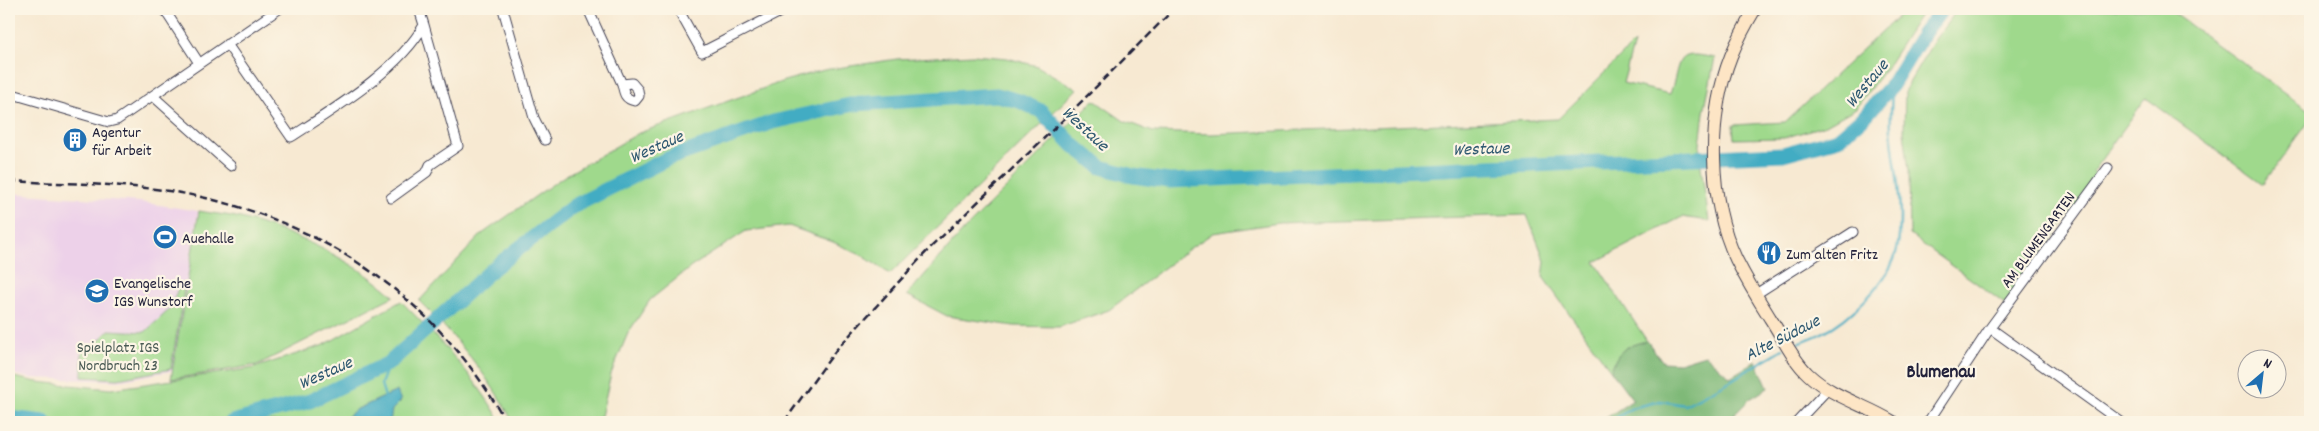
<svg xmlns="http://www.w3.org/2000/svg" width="2319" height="431" viewBox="0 0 2319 431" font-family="Dekko,sans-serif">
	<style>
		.built { fill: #edd1e9 }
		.green { fill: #9fd98c; stroke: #607e64 }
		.forest { fill: #7fb978; stroke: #506e5a }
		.water { fill: #43acc3; stroke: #32677f }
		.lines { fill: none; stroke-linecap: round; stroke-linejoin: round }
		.stream { stroke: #43acc3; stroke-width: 2.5 }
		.river { stroke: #43acc3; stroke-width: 15 }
		.street-casing { stroke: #424052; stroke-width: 11 }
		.secondary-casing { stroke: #424052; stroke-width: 14 }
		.street { stroke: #fff; stroke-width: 9 }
		.secondary { stroke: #fde5c5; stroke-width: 12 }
		.rail { stroke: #22223b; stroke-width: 2.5; stroke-dasharray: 8 4; stroke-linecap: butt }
		.labels { text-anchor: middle; stroke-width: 4.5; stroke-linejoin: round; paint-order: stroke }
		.poi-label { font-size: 16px; fill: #22223b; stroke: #fcf5e5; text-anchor: start }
		.street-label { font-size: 16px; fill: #22223b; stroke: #fcf5e5 }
		.park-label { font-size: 16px; fill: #485953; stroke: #fcf5e5 }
		.water-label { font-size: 18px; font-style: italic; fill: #2f5971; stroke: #fcf5e5 }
		.quarter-label { font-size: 19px; font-weight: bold; fill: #22223b; stroke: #fcf5e5 }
	</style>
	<rect width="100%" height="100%" fill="#fcf5e5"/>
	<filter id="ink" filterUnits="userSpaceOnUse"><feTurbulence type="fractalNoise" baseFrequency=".02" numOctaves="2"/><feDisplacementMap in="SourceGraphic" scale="10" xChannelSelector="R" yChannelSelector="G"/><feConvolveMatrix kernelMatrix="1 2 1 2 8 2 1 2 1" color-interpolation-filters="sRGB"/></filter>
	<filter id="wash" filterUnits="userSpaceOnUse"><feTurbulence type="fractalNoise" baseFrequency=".0096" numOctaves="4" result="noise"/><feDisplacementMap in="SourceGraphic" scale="20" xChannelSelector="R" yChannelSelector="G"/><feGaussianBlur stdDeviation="1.12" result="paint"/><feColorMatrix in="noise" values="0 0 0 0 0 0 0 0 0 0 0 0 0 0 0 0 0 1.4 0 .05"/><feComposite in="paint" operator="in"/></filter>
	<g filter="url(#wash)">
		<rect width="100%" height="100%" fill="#f7e9d2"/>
		<path class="built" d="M 9,193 L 140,202 L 198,211 L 172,371 L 119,381 L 29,378 L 9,373 Z"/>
		<path class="green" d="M 1906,9 L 1924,9 L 1885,69 L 1856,108 L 1826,125 L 1784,138 L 1734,139 L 1733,125 L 1785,122 Z
			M 1958,9 L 2168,9 L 2310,111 L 2310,120 L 2263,184 L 2146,98 L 2093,171 L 2098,176 L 2005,304 L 1910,235 L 1909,171 L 1904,132 L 1905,90 L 1935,39 Z
			M 1634,43 L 1623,83 L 1670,94 C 1682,60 1672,49 1715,58 L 1704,112 L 1699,153 L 1709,221 L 1682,217 L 1595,262 L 1647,341 C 1626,346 1618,349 1611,371 L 1543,277 L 1545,261 L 1527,215 L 1279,223 L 1213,233 L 1189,249 L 1109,310 L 1059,327 L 1014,326 L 947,316 L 907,295 L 965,229 L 1094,100 L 1124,121 L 1153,132 L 1211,134 L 1558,119 Z
			M 973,55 L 1007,58 L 1037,66 L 1077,89 L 890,274 L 863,256 L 833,242 L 789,226 L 746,231 L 691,267 L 650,300 L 628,333 L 611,374 L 601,416 L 593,422 L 513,422 C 489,376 456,337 419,301 L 482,234 L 563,177 L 639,133 L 784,81 L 824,70 L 897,59 Z
			M 199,211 C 215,214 232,215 248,220 C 300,235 353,260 394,296 L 257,365 L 171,379 Z
			M 185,284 L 171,369 L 118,379 L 82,377 L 82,349 L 93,346 L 109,330 L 145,332 L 171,308 L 179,285 Z
			M 401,301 C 440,341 473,373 501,422 L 9,422 L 9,376 L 37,382 L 111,389 L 254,368 L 324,345 Z"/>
		<path class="forest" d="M 1647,341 L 1663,362 L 1679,363 L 1705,355 L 1730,377 L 1756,361 L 1768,388 L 1750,399 L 1727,422 L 1600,422 L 1633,400 L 1611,371 C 1618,349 1626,346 1647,341 Z"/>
		<path class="water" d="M 397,391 L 401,401 L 392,410 L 390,422 L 342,422 L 355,410 Z"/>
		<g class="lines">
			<path class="stream" d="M 1790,346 C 1801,342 1812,338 1822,333 C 1849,320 1891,280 1897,249 C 1905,211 1895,170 1891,131 C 1890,116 1892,100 1892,85
				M 385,397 L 381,384 L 389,363
				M 1610,422 L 1632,408 L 1660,401 L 1685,405 L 1725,384 L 1783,349"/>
			<path class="river" d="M 9,418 L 44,422
				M 232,422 L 310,401 L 389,363 L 495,267 L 574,206 L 667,159 L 773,122 L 854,104 L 997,95 L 1019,101 L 1041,111 L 1073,145 L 1101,167 L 1133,176 L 1169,181 L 1783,154 L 1838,139 L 1867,114 L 1892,85 L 1923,34 L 1942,9"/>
		</g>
	</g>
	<g filter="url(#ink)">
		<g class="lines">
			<defs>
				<path id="street" d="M 164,9 L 199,63
					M 503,9 L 534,118 L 545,140
					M 588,9 L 622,84 C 624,94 625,99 635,101 L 639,96 L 638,90 L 632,83 L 622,84
					M 678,9 L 702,52 L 786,9
					M 227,44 L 291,137 C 334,109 399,70 424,25 L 419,9
					M 9,93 L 109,122 L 117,120 L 279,9
					M 153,96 L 231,166
					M 391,198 L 427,172 L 430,165 L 458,146 L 424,25
					M 1756,294 L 1853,232
					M 1990,328 L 2121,422
					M 1797,422 L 1828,389
					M 1928,422 L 1990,328 L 2108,168"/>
				<path id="secondary" d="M 1755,9 C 1746,24 1738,39 1731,56 C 1707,117 1708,199 1736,259 C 1746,279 1758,299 1770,318 C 1782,336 1792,359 1808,374 C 1832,397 1866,405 1893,422"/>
			</defs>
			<use href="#street" class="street-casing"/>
			<use href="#secondary" class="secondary-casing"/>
			<use href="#street" class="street"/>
			<use href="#secondary" class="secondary"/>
			<path class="rail" d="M 9,181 C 64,184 121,183 175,192 C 315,215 438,298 506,422
				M 784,422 L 836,350 L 929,249 L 1064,119 L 1174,9"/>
		</g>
	</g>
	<defs>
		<symbol id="building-disc" viewBox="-11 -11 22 22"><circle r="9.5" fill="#1f6fb2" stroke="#fcf5e5"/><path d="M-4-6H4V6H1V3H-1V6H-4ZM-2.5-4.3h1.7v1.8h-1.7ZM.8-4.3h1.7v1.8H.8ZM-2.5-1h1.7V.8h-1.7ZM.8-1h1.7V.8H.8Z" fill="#fff"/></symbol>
		<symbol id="stadium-disc" viewBox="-11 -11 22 22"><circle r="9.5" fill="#1f6fb2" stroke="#fcf5e5"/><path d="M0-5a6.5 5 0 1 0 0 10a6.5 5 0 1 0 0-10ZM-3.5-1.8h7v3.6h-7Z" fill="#fff"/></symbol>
		<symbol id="restaurant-disc" viewBox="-11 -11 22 22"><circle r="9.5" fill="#1f6fb2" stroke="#fcf5e5"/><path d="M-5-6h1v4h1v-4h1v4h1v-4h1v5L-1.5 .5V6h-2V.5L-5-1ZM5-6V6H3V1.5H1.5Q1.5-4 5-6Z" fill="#fff"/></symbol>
		<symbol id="school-disc" viewBox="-11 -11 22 22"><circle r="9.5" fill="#1f6fb2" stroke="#fcf5e5"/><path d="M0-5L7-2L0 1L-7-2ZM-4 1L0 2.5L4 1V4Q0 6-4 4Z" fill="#fff"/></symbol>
	</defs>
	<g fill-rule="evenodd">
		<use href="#building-disc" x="61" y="126" width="28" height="28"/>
		<use href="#stadium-disc" x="151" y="223" width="28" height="28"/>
		<use href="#restaurant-disc" x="1755" y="239" width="28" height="28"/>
		<use href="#school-disc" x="83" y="277" width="28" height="28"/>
	</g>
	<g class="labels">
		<g class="poi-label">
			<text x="92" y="137">Agentur<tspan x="92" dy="18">für Arbeit</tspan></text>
			<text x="182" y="243">Auehalle</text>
			<text x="1786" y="259">Zum alten Fritz</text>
			<text x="114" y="288">Evangelische<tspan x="114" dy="18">IGS Wunstorf</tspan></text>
		</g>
		<g class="street-label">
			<text transform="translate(2037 239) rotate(-54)" y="6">AM BLUMENGARTEN</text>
		</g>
		<g class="park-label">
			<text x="118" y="352">Spielplatz IGS<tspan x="118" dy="18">Nordbruch 23</tspan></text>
		</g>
		<g class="water-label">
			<text transform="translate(1866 83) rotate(-50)" y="6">Westaue</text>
			<text transform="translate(1086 128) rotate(43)" y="6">Westaue</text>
			<text transform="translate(656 146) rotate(-24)" y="6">Westaue</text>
			<text transform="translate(1481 148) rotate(-2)" y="6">Westaue</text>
			<text transform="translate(1782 337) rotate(-27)" y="6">Alte Südaue</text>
			<text transform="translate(325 372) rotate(-24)" y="6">Westaue</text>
		</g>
		<g class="quarter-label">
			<text x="1941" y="377">Blumenau</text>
		</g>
	</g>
	<rect width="2319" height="431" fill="none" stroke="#fcf5e5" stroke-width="30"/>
	<g transform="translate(2262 374) rotate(28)"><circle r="24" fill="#fcf5e5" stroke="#a5a1a1"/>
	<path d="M0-4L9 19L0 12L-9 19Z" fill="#1f6fb2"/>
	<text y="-8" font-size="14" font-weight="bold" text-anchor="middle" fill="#22223b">N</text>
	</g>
</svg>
